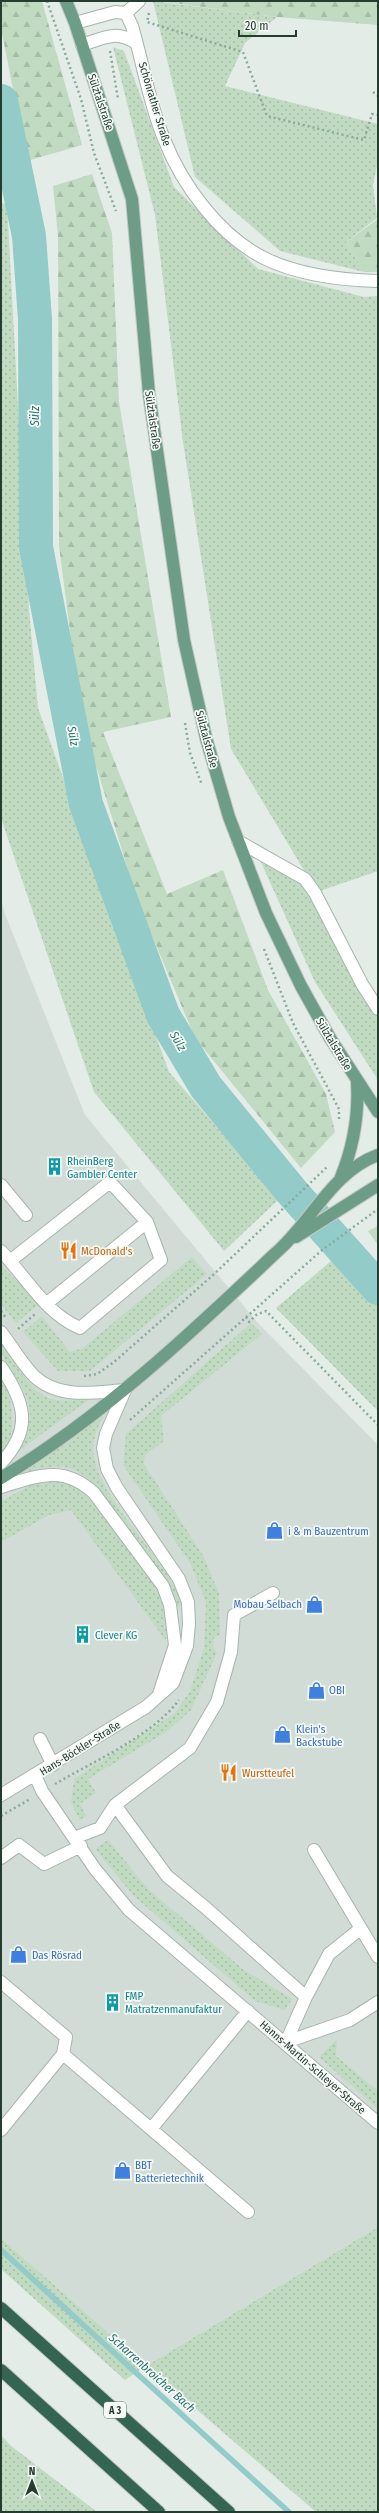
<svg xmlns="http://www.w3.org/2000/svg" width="379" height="2513" viewBox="0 0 379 2513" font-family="'Fira Sans Condensed',sans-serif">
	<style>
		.built { fill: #d2dcd6 }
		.grass { fill: url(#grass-dots) }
		.forest { fill: url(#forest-firs) }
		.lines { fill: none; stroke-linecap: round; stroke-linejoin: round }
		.stream { stroke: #92cbc8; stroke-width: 5.5 }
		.river { stroke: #92cbc8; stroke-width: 34 }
		.minor-casing { stroke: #a7b4ad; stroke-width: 14 }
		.major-casing { stroke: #c2c8c5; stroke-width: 14 }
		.highway-casing { stroke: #c2c8c5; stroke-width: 14 }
		.path { stroke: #88ac9a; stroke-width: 2.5; stroke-dasharray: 2 3; stroke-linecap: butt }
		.minor { stroke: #fff; stroke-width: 12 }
		.major { stroke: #6e9d87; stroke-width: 12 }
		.highway { stroke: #346551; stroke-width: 12 }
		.labels { text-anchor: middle; stroke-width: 3.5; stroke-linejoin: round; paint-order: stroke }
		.shield { fill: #f4f9f6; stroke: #63756c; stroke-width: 1 }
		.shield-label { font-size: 10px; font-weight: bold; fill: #253c31 }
		.street-label { font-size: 11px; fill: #253c31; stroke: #f4f9f6 }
		.culture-label { font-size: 11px; fill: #0d838f; stroke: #f4f9f6; text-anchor: start }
		.food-label { font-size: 11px; fill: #c56008; stroke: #f4f9f6; text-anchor: start }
		.shop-label { font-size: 11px; fill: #366cbe; stroke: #f4f9f6; text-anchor: start }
		.water-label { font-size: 12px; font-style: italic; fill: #26716f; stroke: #f4f9f6 }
	</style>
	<defs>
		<pattern id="grass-dots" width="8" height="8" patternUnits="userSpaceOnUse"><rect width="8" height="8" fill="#c0dbc1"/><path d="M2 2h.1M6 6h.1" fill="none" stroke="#a5bda6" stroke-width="1.8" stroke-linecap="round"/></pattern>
		<pattern id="forest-firs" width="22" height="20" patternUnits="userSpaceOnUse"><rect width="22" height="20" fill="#c0dbc1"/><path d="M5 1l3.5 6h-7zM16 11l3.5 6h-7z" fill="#a5bda6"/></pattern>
	</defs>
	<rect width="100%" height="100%" fill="#e4ece7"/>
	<path class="built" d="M 1,899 L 5,914 L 85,1115 L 257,1322 L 378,1445 L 378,2227 L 146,2366 L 1,2238 Z"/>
	<path class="grass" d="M 153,1 L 277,17 L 245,43 L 225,86 L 378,124 L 378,161 L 373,185 L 377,218 L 346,242 L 364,272 L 280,251 L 195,177 Z
		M 113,47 L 124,51 L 174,187 L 258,269 L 364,297 L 378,296 L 378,871 L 317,892 L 231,749 L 183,442 L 155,215 Z
		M 1,203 L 7,204 L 29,609 L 38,708 L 169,1072 L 279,1199 L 224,1251 L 94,1092 L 1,818 Z
		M 260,860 L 303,880 L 378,1013 L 378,1080 L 315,982 Z
		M 338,1255 L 378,1304 L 378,1411 L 276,1308 Z
		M 192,1257 L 207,1274 L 90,1371 L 58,1371 L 23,1332 L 42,1316 L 70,1352 L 83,1348 Z
		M 1,1265 L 39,1304 L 16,1323 L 1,1304 Z
		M 251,1323 L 262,1334 L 161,1416 L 164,1441 L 145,1455 L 144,1464 L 204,1557 L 219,1594 L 220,1635 L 214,1637 L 213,1646 L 217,1653 L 191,1710 L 166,1732 L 88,1779 L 96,1793 L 80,1804 L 86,1816 L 80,1820 L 71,1803 L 74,1779 L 175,1713 L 190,1691 L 204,1648 L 206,1602 L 190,1563 L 123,1465 L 126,1434 Z
		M 1,1342 C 13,1359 31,1394 52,1399 C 65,1402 77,1400 90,1399 L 17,1452 C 35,1418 34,1404 13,1373 C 5,1362 1,1356 1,1342 Z
		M 1,1379 C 13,1394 19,1439 1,1451 Z
		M 104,1415 C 100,1423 95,1432 94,1441 C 85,1490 168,1555 182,1605 L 175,1608 L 99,1490 C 75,1463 59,1463 25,1472 Z
		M 41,1480 C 53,1481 69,1482 79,1490 C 101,1506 159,1585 166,1611 C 168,1620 166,1632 166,1641 L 71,1510 L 49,1515 L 1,1542 L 1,1501 Z
		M 108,1840 L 148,1889 L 244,1970 L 292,1999 L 285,2010 L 255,2001 L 134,1896 L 95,1849 Z
		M 337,2039 L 336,2056 L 378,2091 L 378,2109 L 319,2057 Z
		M 378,2227 L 378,2512 L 316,2512 L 146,2366 L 125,2380 L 1,2269 L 1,2238 L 146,2366 Z
		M 1,2435 L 10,2445 L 97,2512 L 1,2512 Z"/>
	<path class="forest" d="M 1,1 L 42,1 L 82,145 L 27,161 L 1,28 Z
		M 158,1 L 378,1 L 378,25 L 277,17 Z
		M 92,174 L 112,233 L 119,402 L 171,717 L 103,732 L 167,894 L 223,870 L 268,990 L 326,1094 L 335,1132 L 301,1168 L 195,1038 L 138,902 L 81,717 L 59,546 L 58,236 L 53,186 Z
		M 378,219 L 378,272 L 364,272 L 346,242 Z
		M 378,1226 L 378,1245 L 368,1231 Z"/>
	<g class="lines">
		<path class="stream" d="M 1,2250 L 289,2512"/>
		<path class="river" d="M 1,101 L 29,236 L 35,319 L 36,547 L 86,804 L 163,1015 L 206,1087 L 292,1192 L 378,1288"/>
		<defs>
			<path id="minor" d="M 126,13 L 132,26 C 143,63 149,103 164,139 C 182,185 220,237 266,259 C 299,275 342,280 378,281
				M 126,13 L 139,1
				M 75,23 L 115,12 L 126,13
				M 82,45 C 103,38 117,29 137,44
				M 238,841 L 305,879 L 315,893 L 362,984 L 378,1009
				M 1,1185 L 26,1215
				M 1,1251 C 26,1277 46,1314 80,1328 L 161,1260 L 147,1222 L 110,1182 L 10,1261
				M 46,1304 L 147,1222
				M 1,1332 C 12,1346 22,1364 34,1376 C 59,1400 95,1392 125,1390
				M 1,1367 C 25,1402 33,1429 1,1463
				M 1,1487 C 37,1476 63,1464 94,1493 L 163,1586 L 170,1605 L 175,1645 L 159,1694
				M 40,1739 L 53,1765
				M 35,1775 L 42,1791 L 95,1869 L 129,1910 L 378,2123
				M 1,1795 L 146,1707 L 173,1683 L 187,1646 L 189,1624 L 188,1602 L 179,1579 L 117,1488 L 107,1469 L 103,1448 L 106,1434 L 125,1390
				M 115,1805 L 167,1876 L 206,1908 L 306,1997 L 286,2042
				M 74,1838 L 100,1828 L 115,1805 L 190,1748 L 217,1702 L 231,1652 L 234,1615 L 273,1593
				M 314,1850 L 378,1957
				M 1,1858 L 19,1845 L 44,1864 L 81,1846
				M 1,1982 L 66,2037 L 63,2054 L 1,2130
				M 306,1997 L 329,1954 L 360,1929
				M 286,2042 L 350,2020 L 378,2002
				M 63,2054 L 151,2129 L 248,2011
				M 151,2129 L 248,2212"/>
			<path id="major" d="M 66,1 L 75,23 L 132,199 L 149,394 L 184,640 L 206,738 L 229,817 L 266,913 L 301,986 L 330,1038 L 378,1112
				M 341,1177 C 354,1145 359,1116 357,1082
				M 296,1237 L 378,1185
				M 1,1478 C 105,1415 193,1331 281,1248 C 313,1218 334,1171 378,1155"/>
			<path id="highway" d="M 1,2308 L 229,2512
				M 1,2370 L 159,2512"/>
		</defs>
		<use href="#minor" class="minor-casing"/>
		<use href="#major" class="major-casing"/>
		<use href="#highway" class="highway-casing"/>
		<path class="path" d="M 47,1 L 81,99 L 94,153 L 116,211
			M 149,13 L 147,22 L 243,52 L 267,116 L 364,140 L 372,114 L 378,115
			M 110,51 L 118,99
			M 373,92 L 378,96
			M 185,723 L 190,753 L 202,785
			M 264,949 L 293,1023 L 339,1109 L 339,1119
			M 1,1311 L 6,1318
			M 246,1317 L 249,1322 L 256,1315 L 266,1311 L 378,1425
			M 18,1329 L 35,1314
			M 84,1376 L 97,1374 L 114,1362 L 212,1276 L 327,1167
			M 130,1420 L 321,1251 L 378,1209
			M 55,1784 C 94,1761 152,1736 179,1700
			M 1,1816 L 30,1799"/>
		<use href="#minor" class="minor"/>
		<use href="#major" class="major"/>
		<use href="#highway" class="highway"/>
	</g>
	<defs>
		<symbol id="building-bare" viewBox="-9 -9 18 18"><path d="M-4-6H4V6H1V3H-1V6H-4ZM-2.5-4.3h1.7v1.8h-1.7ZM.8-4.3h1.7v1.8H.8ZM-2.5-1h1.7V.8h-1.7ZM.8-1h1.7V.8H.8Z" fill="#0f9aa8" stroke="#f4f9f6" stroke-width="2.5" paint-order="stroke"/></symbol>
		<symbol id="restaurant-bare" viewBox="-9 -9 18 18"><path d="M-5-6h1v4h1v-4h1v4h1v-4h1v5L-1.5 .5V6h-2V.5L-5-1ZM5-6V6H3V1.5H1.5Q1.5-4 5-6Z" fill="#e8710a" stroke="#f4f9f6" stroke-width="2.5" paint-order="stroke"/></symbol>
		<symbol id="shop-bare" viewBox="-9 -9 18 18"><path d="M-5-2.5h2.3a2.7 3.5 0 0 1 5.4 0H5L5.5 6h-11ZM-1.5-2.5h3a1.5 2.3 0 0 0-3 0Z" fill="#3f7fe0" stroke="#f4f9f6" stroke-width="2.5" paint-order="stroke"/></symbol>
	</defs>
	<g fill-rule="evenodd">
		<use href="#building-bare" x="42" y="1154" width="25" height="25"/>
		<use href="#restaurant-bare" x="56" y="1238" width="25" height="25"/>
		<use href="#shop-bare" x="262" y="1518" width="25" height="25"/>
		<use href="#shop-bare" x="302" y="1592" width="25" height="25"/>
		<use href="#building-bare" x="70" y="1622" width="25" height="25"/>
		<use href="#shop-bare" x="304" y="1678" width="25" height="25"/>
		<use href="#shop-bare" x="270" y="1722" width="25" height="25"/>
		<use href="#restaurant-bare" x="216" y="1760" width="25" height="25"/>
		<use href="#shop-bare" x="6" y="1942" width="25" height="25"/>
		<use href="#building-bare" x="100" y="1990" width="25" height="25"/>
		<use href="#shop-bare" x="110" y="2158" width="25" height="25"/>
	</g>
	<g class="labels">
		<rect class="shield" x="104" y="2402" width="22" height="16" rx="3"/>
		<g class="shield-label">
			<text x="115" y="2414">A 3</text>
		</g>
		<g class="street-label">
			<text transform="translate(101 102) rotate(71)" y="4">Sülztalstraße</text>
			<text transform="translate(155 104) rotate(73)" y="4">Schönrather Straße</text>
			<text transform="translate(153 420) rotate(82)" y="4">Sülztalstraße</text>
			<text transform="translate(207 739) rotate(75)" y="4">Sülztalstraße</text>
			<text transform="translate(334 1044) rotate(59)" y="4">Sülztalstraße</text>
			<text transform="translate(80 1748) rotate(-32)" y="4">Hans-Böckler-Straße</text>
			<text transform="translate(313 2067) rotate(41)" y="4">Hanns-Martin-Schleyer-Straße</text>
		</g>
		<g class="culture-label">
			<text x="67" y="1165">RheinBerg<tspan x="67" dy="13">Gambler Center</tspan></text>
			<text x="95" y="1639">Clever KG</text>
			<text x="125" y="2000">FMP<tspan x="125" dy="13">Matratzenmanufaktur</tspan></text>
		</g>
		<g class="food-label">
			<text x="81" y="1255">McDonald's</text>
			<text x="242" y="1777">Wurstteufel</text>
		</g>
		<g class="shop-label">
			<text x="288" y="1535">i &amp; m Bauzentrum</text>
			<text x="302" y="1608" text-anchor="end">Mobau Selbach</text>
			<text x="329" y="1694">OBI</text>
			<text x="296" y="1733">Klein's<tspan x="296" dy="13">Backstube</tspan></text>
			<text x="32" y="1959">Das Rösrad</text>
			<text x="135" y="2169">BBT<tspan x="135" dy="13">Batterietechnik</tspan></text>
		</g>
		<g class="water-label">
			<text transform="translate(35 416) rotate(-90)" y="4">Sülz</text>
			<text transform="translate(73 736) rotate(79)" y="4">Sülz</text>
			<text transform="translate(178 1041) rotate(59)" y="4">Sülz</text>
			<text transform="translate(152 2373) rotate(42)" y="4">Scharrenbroicher Bach</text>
		</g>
	</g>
	<rect width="379" height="2513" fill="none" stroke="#253c31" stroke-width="4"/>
	<g transform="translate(32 2481)" stroke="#f4f9f6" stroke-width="3" paint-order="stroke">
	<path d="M0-3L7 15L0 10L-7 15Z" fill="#253c31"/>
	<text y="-6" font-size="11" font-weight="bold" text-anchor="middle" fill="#253c31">N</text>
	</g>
	<path d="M239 30v6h57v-6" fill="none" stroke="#253c31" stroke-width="2"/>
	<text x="245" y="30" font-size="12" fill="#253c31" stroke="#f4f9f6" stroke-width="3" paint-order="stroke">20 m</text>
</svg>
